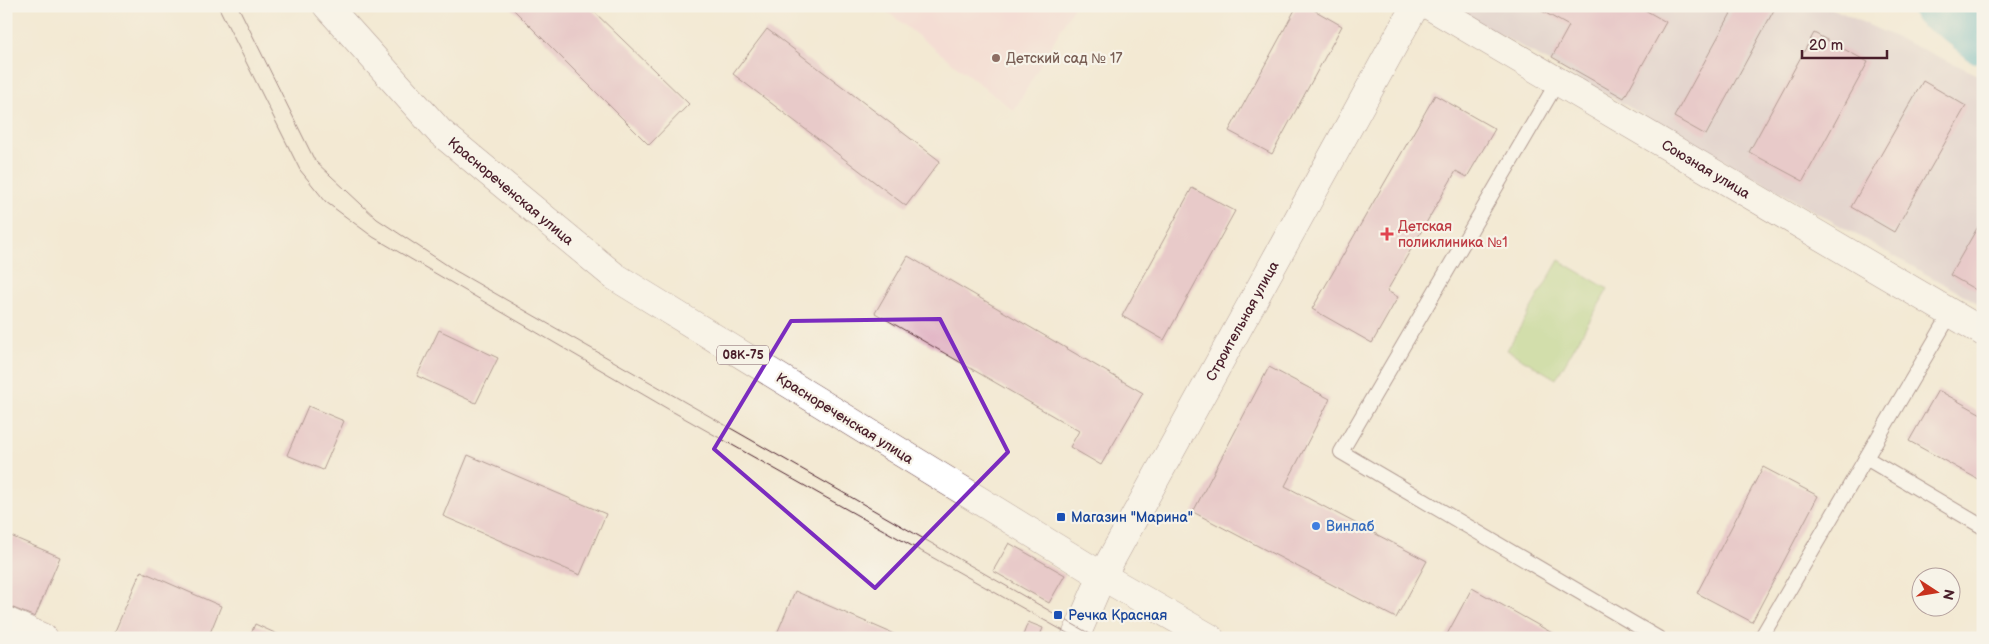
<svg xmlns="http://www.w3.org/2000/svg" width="1989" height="644" viewBox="0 0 1989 644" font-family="'Balsamiq Sans',sans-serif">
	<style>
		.built { fill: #f7cfd4 }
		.industrial { fill: #d2bdc8 }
		.pitch { fill: #aad07a; stroke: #7a7852 }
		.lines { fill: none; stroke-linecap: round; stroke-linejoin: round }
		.river { stroke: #40abbf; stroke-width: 51 }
		.building { fill: #dca4bc }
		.service-casing { stroke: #633d44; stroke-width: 16 }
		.minor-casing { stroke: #633d44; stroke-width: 29 }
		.tertiary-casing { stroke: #633d44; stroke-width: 29 }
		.primary-casing { stroke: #633d44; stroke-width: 29 }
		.service { stroke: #fff; stroke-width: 14 }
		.minor { stroke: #fff; stroke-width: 28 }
		.tertiary { stroke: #fff; stroke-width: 28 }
		.primary { stroke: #fff; stroke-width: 28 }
		.tram { stroke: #4a1f2b; stroke-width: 1 }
		.marked { fill: none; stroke: #7b2cbf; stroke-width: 4; stroke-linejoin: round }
		.education-dot { fill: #8d6e63; stroke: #f7f3e8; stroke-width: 2 }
		.health-dot { fill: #e0444e; stroke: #f7f3e8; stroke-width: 2 }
		.transit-dot { fill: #1a4fb4; stroke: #f7f3e8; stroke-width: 2 }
		.shop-dot { fill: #3f7fe0; stroke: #f7f3e8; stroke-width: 2 }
		.labels { text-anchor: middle; stroke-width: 4.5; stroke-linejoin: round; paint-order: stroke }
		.shield { fill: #f7f3e8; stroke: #7e5f64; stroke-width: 1 }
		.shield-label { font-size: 12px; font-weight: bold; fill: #4a1f2b }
		.education-label { font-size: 14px; fill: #785e54; stroke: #f7f3e8; text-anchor: start }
		.street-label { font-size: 14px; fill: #4a1f2b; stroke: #f7f3e8 }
		.health-label { font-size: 14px; fill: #be3a42; stroke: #f7f3e8; text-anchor: start }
		.transit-label { font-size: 14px; fill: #164399; stroke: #f7f3e8; text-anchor: start }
		.shop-label { font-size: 14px; fill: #366cbe; stroke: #f7f3e8; text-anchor: start }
	</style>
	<rect width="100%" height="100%" fill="#f7f3e8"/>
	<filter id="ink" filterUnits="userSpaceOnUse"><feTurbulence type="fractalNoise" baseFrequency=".02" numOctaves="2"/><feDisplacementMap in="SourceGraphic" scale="10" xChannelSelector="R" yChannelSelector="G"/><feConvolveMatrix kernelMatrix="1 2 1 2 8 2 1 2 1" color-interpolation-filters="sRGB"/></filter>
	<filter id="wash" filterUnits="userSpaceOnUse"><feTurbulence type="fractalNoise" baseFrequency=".0096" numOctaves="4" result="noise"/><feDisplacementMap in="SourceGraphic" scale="20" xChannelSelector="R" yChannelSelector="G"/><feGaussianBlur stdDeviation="1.12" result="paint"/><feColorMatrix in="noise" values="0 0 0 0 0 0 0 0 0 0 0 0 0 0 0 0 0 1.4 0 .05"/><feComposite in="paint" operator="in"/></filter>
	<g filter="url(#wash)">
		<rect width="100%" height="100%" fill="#f3e9d3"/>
		<path class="built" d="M 880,6 L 1074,6 L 1014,111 Z"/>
		<path class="industrial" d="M 1449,6 L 1827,6 L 1983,77 L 1983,306 Z"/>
		<path class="pitch" d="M 1559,260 L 1608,289 L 1556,379 L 1507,350 Z"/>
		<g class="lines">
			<path class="river" d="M 1937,6 L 1955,16 L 1983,39"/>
		</g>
		<g id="blocks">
			<path class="building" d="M 510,6 L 588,6 L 689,104 L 649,145 Z
				M 1297,6 L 1307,6 L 1342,26 L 1272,154 L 1229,131 Z
				M 1533,6 L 1638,6 L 1666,22 L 1624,98 L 1552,57 L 1569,26 Z
				M 1735,6 L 1768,6 L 1774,10 L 1706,135 L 1674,117 Z
				M 767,29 L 940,161 L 906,206 L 733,74 Z
				M 1814,33 L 1868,62 L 1803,181 L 1749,152 Z
				M 1923,81 L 1966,106 L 1894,232 L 1851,207 Z
				M 1435,95 L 1495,129 L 1467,177 L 1456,171 L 1387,291 L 1398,297 L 1372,343 L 1312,309 Z
				M 1192,188 L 1235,211 L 1164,340 L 1122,316 Z
				M 1983,218 L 1983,294 L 1950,275 Z
				M 908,256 L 1143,393 L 1101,465 L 1070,447 L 1079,431 L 875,313 Z
				M 439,330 L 498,358 L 476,403 L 417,376 Z
				M 1269,367 L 1330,399 L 1285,486 L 1427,561 L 1396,618 L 1193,512 Z
				M 1938,390 L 1983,415 L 1983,482 L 1909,441 Z
				M 308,406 L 344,421 L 323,470 L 287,455 Z
				M 468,455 L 606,514 L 580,575 L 443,516 Z
				M 1763,467 L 1818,496 L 1752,622 L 1697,593 Z
				M 6,534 L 60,557 L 35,617 L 6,605 Z
				M 1009,543 L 1065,575 L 1049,603 L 993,571 Z
				M 141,571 L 221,606 L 208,638 L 112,638 Z
				M 1472,588 L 1561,638 L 1445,638 Z
				M 795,591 L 903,638 L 775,638 Z
				M 1028,622 L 1043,628 L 1039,638 L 1022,638 Z
				M 255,624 L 286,638 L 249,638 Z"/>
		</g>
	</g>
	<g filter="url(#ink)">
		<use href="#blocks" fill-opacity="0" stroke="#633d44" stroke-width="1"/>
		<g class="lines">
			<defs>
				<path id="service" d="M 1558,81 L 1341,452 L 1658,638
					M 1951,313 L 1866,458 L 1983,527
					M 1761,638 L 1866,458"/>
				<path id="minor" d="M 1430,6 L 1983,332
					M 6,621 L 44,638"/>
				<path id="tertiary" d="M 1075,638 L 1102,576 L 1415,6"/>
				<path id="primary" d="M 327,6 L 440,132 L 614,276 L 1102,576 L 1210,638"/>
			</defs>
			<use href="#service" class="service-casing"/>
			<use href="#minor" class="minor-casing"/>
			<use href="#tertiary" class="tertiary-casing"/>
			<use href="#primary" class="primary-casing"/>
			<use href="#service" class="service"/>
			<use href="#minor" class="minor"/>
			<use href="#tertiary" class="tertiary"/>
			<use href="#primary" class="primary"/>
			<path class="tram" d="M 218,6 L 300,170 L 326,202 L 373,237 L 668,409 L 1076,638
				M 238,6 L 315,161 L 377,219 L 456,271 L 1097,638"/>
		</g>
	</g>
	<path d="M0 0H1989V644H0ZM 940,319 L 1008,452 L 875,588 L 714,449 L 791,321 Z" fill="#f3e9d3" fill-opacity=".55" fill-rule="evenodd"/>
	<path class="marked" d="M 940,319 L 1008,452 L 875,588 L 714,449 L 791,321 Z"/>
	<circle class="education-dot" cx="996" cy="58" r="5"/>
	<path class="health-dot" d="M1384.5 226.5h5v5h5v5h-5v5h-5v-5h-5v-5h5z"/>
	<g class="transit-dot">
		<rect x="1056" y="512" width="10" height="10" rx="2.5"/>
		<rect x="1053" y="610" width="10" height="10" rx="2.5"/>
	</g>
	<circle class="shop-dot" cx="1316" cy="526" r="5"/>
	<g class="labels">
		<rect class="shield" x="717" y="345.5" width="52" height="19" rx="4"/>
		<g class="shield-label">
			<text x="743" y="359">08К-75</text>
		</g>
		<g class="education-label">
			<text x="1006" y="63">Детский сад № 17</text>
		</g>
		<g class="street-label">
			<text transform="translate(1706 169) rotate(31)" y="5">Союзная улица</text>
			<text transform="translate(511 191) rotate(40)" y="5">Краснореченская улица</text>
			<text transform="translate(1242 321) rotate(-61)" y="5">Строительная улица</text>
			<text transform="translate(845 418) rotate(32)" y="5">Краснореченская улица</text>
		</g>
		<g class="health-label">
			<text x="1398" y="231">Детская<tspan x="1398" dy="16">поликлиника №1</tspan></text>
		</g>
		<g class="transit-label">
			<text x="1071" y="522">Магазин "Марина"</text>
			<text x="1068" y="620">Речка Красная</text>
		</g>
		<g class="shop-label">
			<text x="1326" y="531">Винлаб</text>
		</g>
	</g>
	<rect width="1989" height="644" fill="none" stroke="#f7f3e8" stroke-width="25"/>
	<g transform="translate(1936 592) rotate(102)"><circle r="24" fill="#f7f3e8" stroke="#b29e9c"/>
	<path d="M0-4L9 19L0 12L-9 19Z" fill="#c8321e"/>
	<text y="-8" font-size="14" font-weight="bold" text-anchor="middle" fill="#4a1f2b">N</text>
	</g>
	<path d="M1802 50v8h85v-8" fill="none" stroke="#4a1f2b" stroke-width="2.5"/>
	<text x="1809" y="50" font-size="15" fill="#4a1f2b" stroke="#f7f3e8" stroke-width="4" paint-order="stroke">20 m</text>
</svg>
